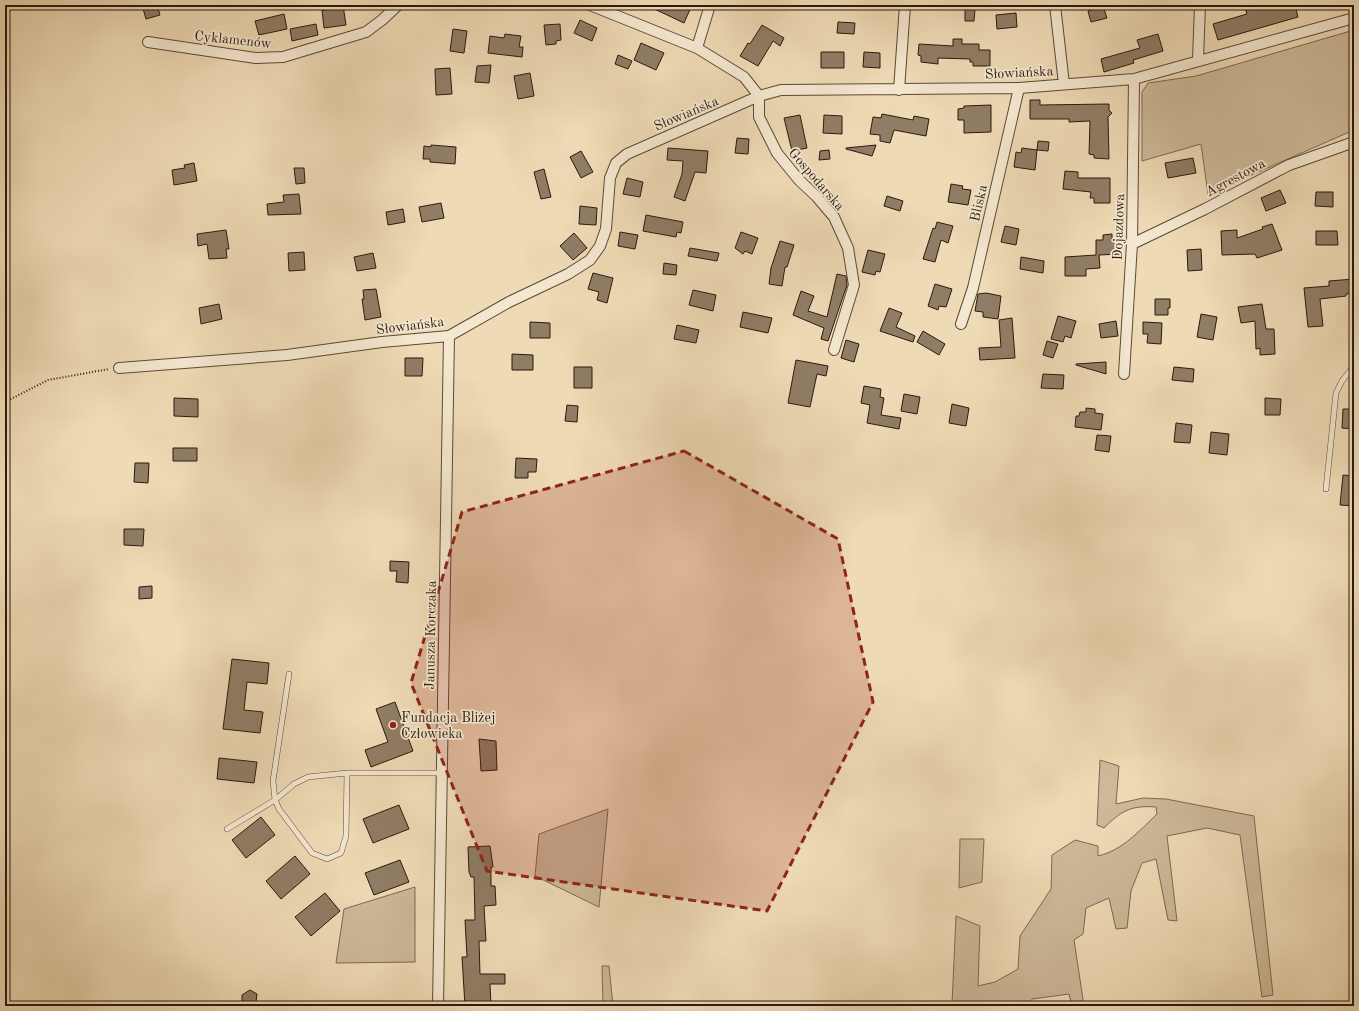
<svg xmlns="http://www.w3.org/2000/svg" width="1359" height="1011" viewBox="0 0 1359 1011" font-family="'Old Standard TT',serif">
	<style>
		.green { fill: #cdb999; stroke: #7c6954 }
		.building { fill: #907d65; stroke: #2b190e }
		.lines { fill: none; stroke-linecap: round; stroke-linejoin: round }
		.service-casing { stroke: #5c4938; stroke-width: 6 }
		.minor-casing { stroke: #5c4938; stroke-width: 12 }
		.path { stroke: #2b190e; stroke-width: 2; stroke-dasharray: 1 2; stroke-linecap: butt }
		.service { stroke: #f4e7cf; stroke-width: 5 }
		.minor { stroke: #f4e7cf; stroke-width: 10 }
		.marked { fill: #8f2418; fill-opacity: 0.2; stroke: #8f2418; stroke-width: 3; stroke-dasharray: 8 5; stroke-linejoin: round }
		.poi-dot { fill: #8f2418; stroke: #f4e7cf; stroke-width: 1.5 }
		.labels { text-anchor: middle; stroke-width: 3.5; stroke-linejoin: round; paint-order: stroke }
		.street-label { font-size: 14px; fill: #2b190e; stroke: #f4e7cf }
		.poi-label { font-size: 14px; fill: #2b190e; stroke: #f4e7cf; text-anchor: start }
	</style>
	<rect width="100%" height="100%" fill="#eedab5"/>
	<filter id="stains"><feTurbulence type="fractalNoise" baseFrequency=".005" numOctaves="4"/><feColorMatrix values="0 0 0 0 .2 0 0 0 0 .09 0 0 0 0 .02 0 0 0 .5 -.17"/></filter>
	<radialGradient id="worn" r=".72"><stop offset=".6" stop-color="#630" stop-opacity="0"/><stop offset="1" stop-color="#630" stop-opacity=".3"/></radialGradient>
	<path class="green" d="M 1354,30 L 1354,130 L 1208,194 L 1201,144 L 1142,161 L 1142,92 L 1148,83 L 1196,76 Z
		M 1100,760 L 1119,766 L 1116,804 L 1143,798 L 1166,799 L 1254,816 L 1273,995 L 1262,997 L 1240,835 L 1207,828 L 1167,836 L 1177,921 L 1168,920 L 1156,859 L 1142,863 L 1131,891 L 1127,928 L 1116,929 L 1109,898 L 1086,908 L 1083,934 L 1074,940 L 1084,1006 L 1072,1006 L 1069,994 L 1032,999 L 1031,1006 L 967,1006 L 952,1004 L 956,916 L 980,926 L 978,986 L 995,982 L 1018,969 L 1020,936 L 1051,889 L 1052,855 L 1075,840 L 1098,846 L 1098,856 C 1123,850 1139,831 1157,814 L 1156,807 C 1131,805 1121,811 1104,828 L 1097,825 Z
		M 608,809 L 599,907 L 535,876 L 539,834 Z
		M 960,839 L 984,839 L 982,882 L 959,888 Z
		M 415,887 L 415,962 L 336,963 L 344,909 Z
		M 602,966 L 609,966 L 613,1006 L 603,1006 Z"/>
	<path class="building" d="M 142,5 L 157,5 L 160,15 L 146,19 Z
		M 343,5 L 346,25 L 324,28 L 322,10 L 327,10 L 326,6 Z
		M 646,5 L 692,5 L 684,23 Z
		M 1253,5 L 1295,5 L 1298,17 L 1218,40 L 1213,24 L 1247,14 L 1245,7 Z
		M 1103,6 L 1107,18 L 1091,22 L 1088,11 Z
		M 965,9 L 975,9 L 974,21 L 965,21 Z
		M 1016,13 L 1017,27 L 997,29 L 996,15 Z
		M 284,14 L 287,29 L 259,35 L 255,21 Z
		M 580,20 L 597,28 L 592,41 L 574,33 Z
		M 838,22 L 855,23 L 854,34 L 837,33 Z
		M 316,24 L 318,35 L 292,41 L 290,29 Z
		M 560,24 L 561,40 L 556,41 L 556,44 L 546,45 L 544,25 Z
		M 762,25 L 784,38 L 780,46 L 773,41 L 758,66 L 740,56 L 748,43 L 750,44 Z
		M 453,29 L 467,31 L 464,53 L 450,51 Z
		M 505,34 L 521,36 L 519,47 L 523,47 L 522,57 L 488,53 L 490,36 L 504,38 Z
		M 1158,34 L 1163,51 L 1133,60 L 1134,63 L 1104,72 L 1101,59 L 1140,48 L 1137,40 Z
		M 953,39 L 962,39 L 962,44 L 979,44 L 979,50 L 990,50 L 990,66 L 973,66 L 973,62 L 970,62 L 970,59 L 938,58 L 938,64 L 921,62 L 921,56 L 918,55 L 919,44 L 953,46 Z
		M 641,43 L 664,53 L 656,70 L 634,60 Z
		M 821,52 L 844,52 L 844,68 L 821,68 Z
		M 864,52 L 880,53 L 880,68 L 863,67 Z
		M 618,55 L 632,61 L 628,69 L 615,64 Z
		M 491,65 L 489,83 L 475,82 L 477,66 Z
		M 450,68 L 452,94 L 436,95 L 435,69 Z
		M 530,73 L 534,96 L 518,99 L 514,76 Z
		M 1030,100 L 1040,100 L 1040,105 L 1109,104 L 1109,110 L 1112,113 L 1108,117 L 1109,159 L 1094,158 L 1094,155 L 1089,154 L 1090,121 L 1069,122 L 1069,119 L 1030,119 Z
		M 991,105 L 991,132 L 964,133 L 964,120 L 958,120 L 958,109 L 964,108 L 964,106 Z
		M 882,114 L 913,120 L 914,116 L 929,119 L 926,136 L 894,130 L 890,143 L 880,141 L 880,135 L 870,134 L 873,117 L 881,118 Z
		M 800,115 L 807,148 L 792,151 L 784,118 Z
		M 824,115 L 842,116 L 842,134 L 823,133 Z
		M 737,138 L 749,139 L 748,154 L 735,153 Z
		M 1038,141 L 1049,142 L 1048,151 L 1037,150 L 1035,170 L 1014,167 L 1016,152 L 1021,153 L 1022,148 L 1037,150 Z
		M 431,145 L 456,147 L 455,164 L 430,162 L 430,159 L 423,159 L 424,146 L 431,147 Z
		M 876,145 L 872,156 L 846,149 L 846,148 Z
		M 668,148 L 708,151 L 706,173 L 695,172 L 685,201 L 674,197 L 682,174 L 683,161 L 667,160 Z
		M 829,150 L 830,159 L 819,160 L 820,151 Z
		M 581,151 L 593,172 L 581,178 L 570,157 Z
		M 1193,158 L 1196,173 L 1168,178 L 1165,163 Z
		M 194,163 L 197,181 L 174,185 L 172,170 L 185,168 L 184,165 Z
		M 294,168 L 304,168 L 305,183 L 296,184 Z
		M 544,169 L 551,197 L 541,199 L 534,172 Z
		M 1065,171 L 1078,172 L 1078,178 L 1110,178 L 1110,203 L 1094,203 L 1094,198 L 1090,198 L 1091,192 L 1063,189 Z
		M 627,178 L 643,182 L 640,197 L 623,194 Z
		M 951,184 L 963,186 L 962,189 L 971,190 L 968,205 L 948,202 Z
		M 1280,190 L 1286,203 L 1266,211 L 1261,198 Z
		M 1316,192 L 1333,192 L 1333,207 L 1315,206 Z
		M 299,194 L 301,214 L 268,215 L 267,204 L 284,202 L 283,195 Z
		M 887,196 L 903,201 L 900,211 L 884,206 Z
		M 441,203 L 444,218 L 422,222 L 419,207 Z
		M 580,206 L 597,208 L 596,225 L 579,224 Z
		M 403,209 L 405,222 L 388,225 L 386,212 Z
		M 646,215 L 683,222 L 681,233 L 677,232 L 676,237 L 643,231 Z
		M 937,222 L 953,226 L 948,243 L 941,240 L 935,262 L 923,259 L 933,228 L 935,229 Z
		M 1272,224 L 1282,250 L 1257,258 L 1255,254 L 1222,255 L 1221,231 L 1237,230 L 1237,238 L 1263,229 L 1262,227 Z
		M 1005,226 L 1019,229 L 1016,245 L 1001,242 Z
		M 226,230 L 229,249 L 226,249 L 227,258 L 209,259 L 207,244 L 198,246 L 197,234 Z
		M 1316,231 L 1337,231 L 1338,245 L 1316,245 Z
		M 620,232 L 638,235 L 635,249 L 618,246 Z
		M 741,232 L 758,238 L 752,254 L 745,251 L 743,254 L 735,248 Z
		M 574,233 L 587,248 L 573,260 L 560,246 Z
		M 1112,234 L 1112,239 L 1120,239 L 1120,254 L 1099,255 L 1100,268 L 1086,269 L 1086,276 L 1065,276 L 1065,257 L 1096,255 L 1096,240 L 1103,240 L 1103,235 Z
		M 780,241 L 794,245 L 787,267 L 785,267 L 782,286 L 769,284 L 771,268 Z
		M 690,248 L 719,253 L 717,261 L 688,256 Z
		M 1201,249 L 1202,270 L 1188,271 L 1187,250 Z
		M 868,250 L 885,254 L 880,272 L 876,271 L 875,275 L 862,272 Z
		M 304,252 L 305,270 L 289,271 L 288,253 Z
		M 373,253 L 376,268 L 357,271 L 354,257 Z
		M 1021,257 L 1044,261 L 1043,273 L 1020,269 Z
		M 664,263 L 677,265 L 676,275 L 663,274 Z
		M 593,273 L 613,278 L 607,303 L 597,300 L 599,292 L 588,289 Z
		M 837,274 L 846,276 L 847,285 L 828,341 L 821,339 L 824,328 L 793,315 L 801,291 L 814,296 L 808,311 L 827,317 Z
		M 1354,279 L 1354,293 L 1346,294 L 1346,296 L 1320,299 L 1323,326 L 1308,327 L 1304,288 L 1329,286 L 1329,281 Z
		M 935,284 L 952,289 L 946,307 L 939,306 L 938,310 L 928,306 Z
		M 376,289 L 381,317 L 365,320 L 362,299 L 364,299 L 363,290 Z
		M 693,290 L 716,295 L 713,311 L 689,305 Z
		M 986,293 L 1001,296 L 998,319 L 983,317 L 983,312 L 975,311 L 978,294 Z
		M 1155,299 L 1170,299 L 1170,308 L 1168,308 L 1168,315 L 1155,315 Z
		M 219,304 L 222,319 L 201,324 L 199,308 Z
		M 1262,304 L 1266,329 L 1274,329 L 1275,354 L 1260,355 L 1260,348 L 1256,349 L 1255,321 L 1241,323 L 1238,307 Z
		M 889,308 L 902,313 L 896,327 L 915,336 L 913,342 L 880,331 Z
		M 743,312 L 772,318 L 768,333 L 740,327 Z
		M 1201,314 L 1217,317 L 1213,340 L 1197,337 Z
		M 1058,316 L 1076,321 L 1071,338 L 1065,336 L 1063,342 L 1051,339 Z
		M 1012,318 L 1015,358 L 980,360 L 979,348 L 1001,347 L 999,320 Z
		M 1116,321 L 1118,336 L 1101,338 L 1099,324 Z
		M 530,322 L 550,323 L 550,338 L 530,338 Z
		M 1143,322 L 1162,323 L 1161,344 L 1147,343 L 1148,334 L 1143,334 Z
		M 677,325 L 699,330 L 696,343 L 674,339 Z
		M 923,331 L 945,344 L 939,355 L 917,342 Z
		M 846,340 L 859,344 L 854,362 L 841,358 Z
		M 1047,341 L 1058,344 L 1053,358 L 1043,355 Z
		M 512,354 L 533,355 L 533,370 L 512,370 Z
		M 405,358 L 423,358 L 422,376 L 405,376 Z
		M 796,360 L 828,366 L 826,376 L 817,374 L 810,407 L 788,403 Z
		M 1106,362 L 1106,374 L 1076,365 L 1076,364 Z
		M 574,367 L 592,367 L 592,388 L 574,388 Z
		M 1174,367 L 1194,369 L 1193,382 L 1172,380 Z
		M 1043,374 L 1064,375 L 1063,389 L 1041,388 Z
		M 864,386 L 881,389 L 880,397 L 884,398 L 881,415 L 901,418 L 899,429 L 867,423 L 870,405 L 861,403 Z
		M 904,394 L 920,397 L 917,414 L 901,411 Z
		M 174,398 L 198,399 L 198,417 L 174,416 Z
		M 1265,398 L 1281,399 L 1280,415 L 1265,415 Z
		M 952,404 L 969,408 L 966,426 L 949,423 Z
		M 567,405 L 578,406 L 577,422 L 565,421 Z
		M 1086,408 L 1095,409 L 1095,413 L 1103,414 L 1101,430 L 1075,427 L 1076,416 L 1079,416 L 1080,412 L 1086,412 Z
		M 1343,409 L 1354,409 L 1354,429 L 1342,428 Z
		M 1176,423 L 1192,425 L 1190,443 L 1174,442 Z
		M 1211,432 L 1229,434 L 1227,455 L 1209,453 Z
		M 1097,435 L 1111,436 L 1109,452 L 1095,450 Z
		M 173,448 L 197,448 L 197,461 L 173,461 Z
		M 516,458 L 537,459 L 536,472 L 528,472 L 528,478 L 515,478 Z
		M 135,463 L 149,463 L 148,483 L 134,482 Z
		M 1343,475 L 1354,476 L 1354,506 L 1340,505 Z
		M 124,529 L 144,529 L 143,546 L 124,545 Z
		M 390,561 L 409,562 L 408,583 L 396,582 L 397,571 L 390,571 Z
		M 152,586 L 152,598 L 139,599 L 139,587 Z
		M 232,659 L 269,663 L 267,684 L 247,682 L 244,710 L 263,712 L 260,733 L 223,729 Z
		M 395,702 L 413,751 L 371,767 L 365,750 L 388,742 L 376,709 Z
		M 479,739 L 496,741 L 497,770 L 481,771 Z
		M 219,758 L 257,762 L 254,783 L 217,779 Z
		M 399,805 L 409,829 L 373,843 L 363,819 Z
		M 261,817 L 275,835 L 246,858 L 232,840 Z
		M 490,846 L 493,867 L 491,867 L 491,886 L 495,886 L 496,905 L 484,906 L 486,941 L 479,941 L 480,974 L 505,974 L 505,984 L 490,984 L 491,1005 L 465,1006 L 462,957 L 467,957 L 465,920 L 475,920 L 474,877 L 471,877 L 469,872 L 468,847 Z
		M 295,856 L 310,874 L 281,899 L 266,881 Z
		M 400,860 L 409,882 L 374,895 L 365,873 Z
		M 325,893 L 340,911 L 311,936 L 295,917 Z
		M 250,990 L 257,994 L 256,1002 L 251,1006 L 242,1003 L 242,995 Z"/>
	<g class="lines">
		<defs>
			<path id="service" d="M 1354,220 L 1354,225
				M 1326,489 L 1336,393 L 1342,381 L 1354,366
				M 289,674 L 273,781 L 275,800 L 279,809 L 312,853 L 327,859 L 341,853 L 346,836 L 347,773 L 442,773
				M 227,829 L 275,800 L 294,784 L 308,777 L 347,773"/>
			<path id="minor" d="M 590,5 L 697,48 L 744,77 L 759,96 L 759,117 L 777,153 L 799,180 L 817,197 L 834,217 L 848,248 L 854,285 L 834,350
				M 1055,5 L 1064,84
				M 148,42 L 256,58 L 283,57 L 366,32 L 382,20 L 398,5
				M 697,48 L 710,5
				M 1198,60 L 1200,5
				M 899,90 L 905,5
				M 1132,244 L 1205,209 L 1289,165 L 1354,142
				M 961,324 L 973,288 L 1019,88
				M 119,368 L 287,355 L 382,342 L 449,336 L 509,302 L 568,274 L 590,260 L 600,246 L 606,229 L 610,178 L 616,163 L 627,154 L 759,96 L 781,90 L 1019,88 L 1134,79 L 1354,18
				M 1124,374 L 1132,244 L 1134,79
				M 438,1006 L 449,336"/>
		</defs>
		<use href="#service" class="service-casing"/>
		<use href="#minor" class="minor-casing"/>
		<path class="path" d="M 5,402 L 48,380 L 109,369"/>
		<use href="#service" class="service"/>
		<use href="#minor" class="minor"/>
	</g>
	<path class="marked" d="M 684,451 L 838,539 L 873,702 L 767,911 L 487,871 L 411,683 L 462,512 Z"/>
	<circle class="poi-dot" cx="393" cy="725" r="4"/>
	<g class="labels">
		<g class="street-label">
			<text transform="translate(233 39) rotate(6)" y="5">Cyklamenów</text>
			<text transform="translate(1019 72) rotate(-3)" y="5">Słowiańska</text>
			<text transform="translate(686 113) rotate(-23)" y="5">Słowiańska</text>
			<text transform="translate(1235 177) rotate(-28)" y="5">Agrestowa</text>
			<text transform="translate(817 179) rotate(49)" y="5">Gospodarska</text>
			<text transform="translate(978 203) rotate(-77)" y="5">Bliska</text>
			<text transform="translate(1118 227) rotate(-88)" y="5">Dojazdowa</text>
			<text transform="translate(410 325) rotate(-7)" y="5">Słowiańska</text>
			<text transform="translate(430 635) rotate(-89)" y="5">Janusza Korczaka</text>
		</g>
		<g class="poi-label">
			<text x="401" y="722">Fundacja Bliżej<tspan x="401" dy="16">Człowieka</tspan></text>
		</g>
	</g>
	<rect width="1359" height="1011" fill="none" stroke="#eedab5" stroke-width="20"/>
	<rect x="6" y="6" width="1347" height="999" fill="none" stroke="#2b190e" stroke-width="2"/>
	<rect x="10" y="10" width="1339" height="991" fill="none" stroke="#2b190e"/>
	<rect width="100%" height="100%" filter="url(#stains)"/>
	<rect width="100%" height="100%" fill="url(#worn)"/>
</svg>
